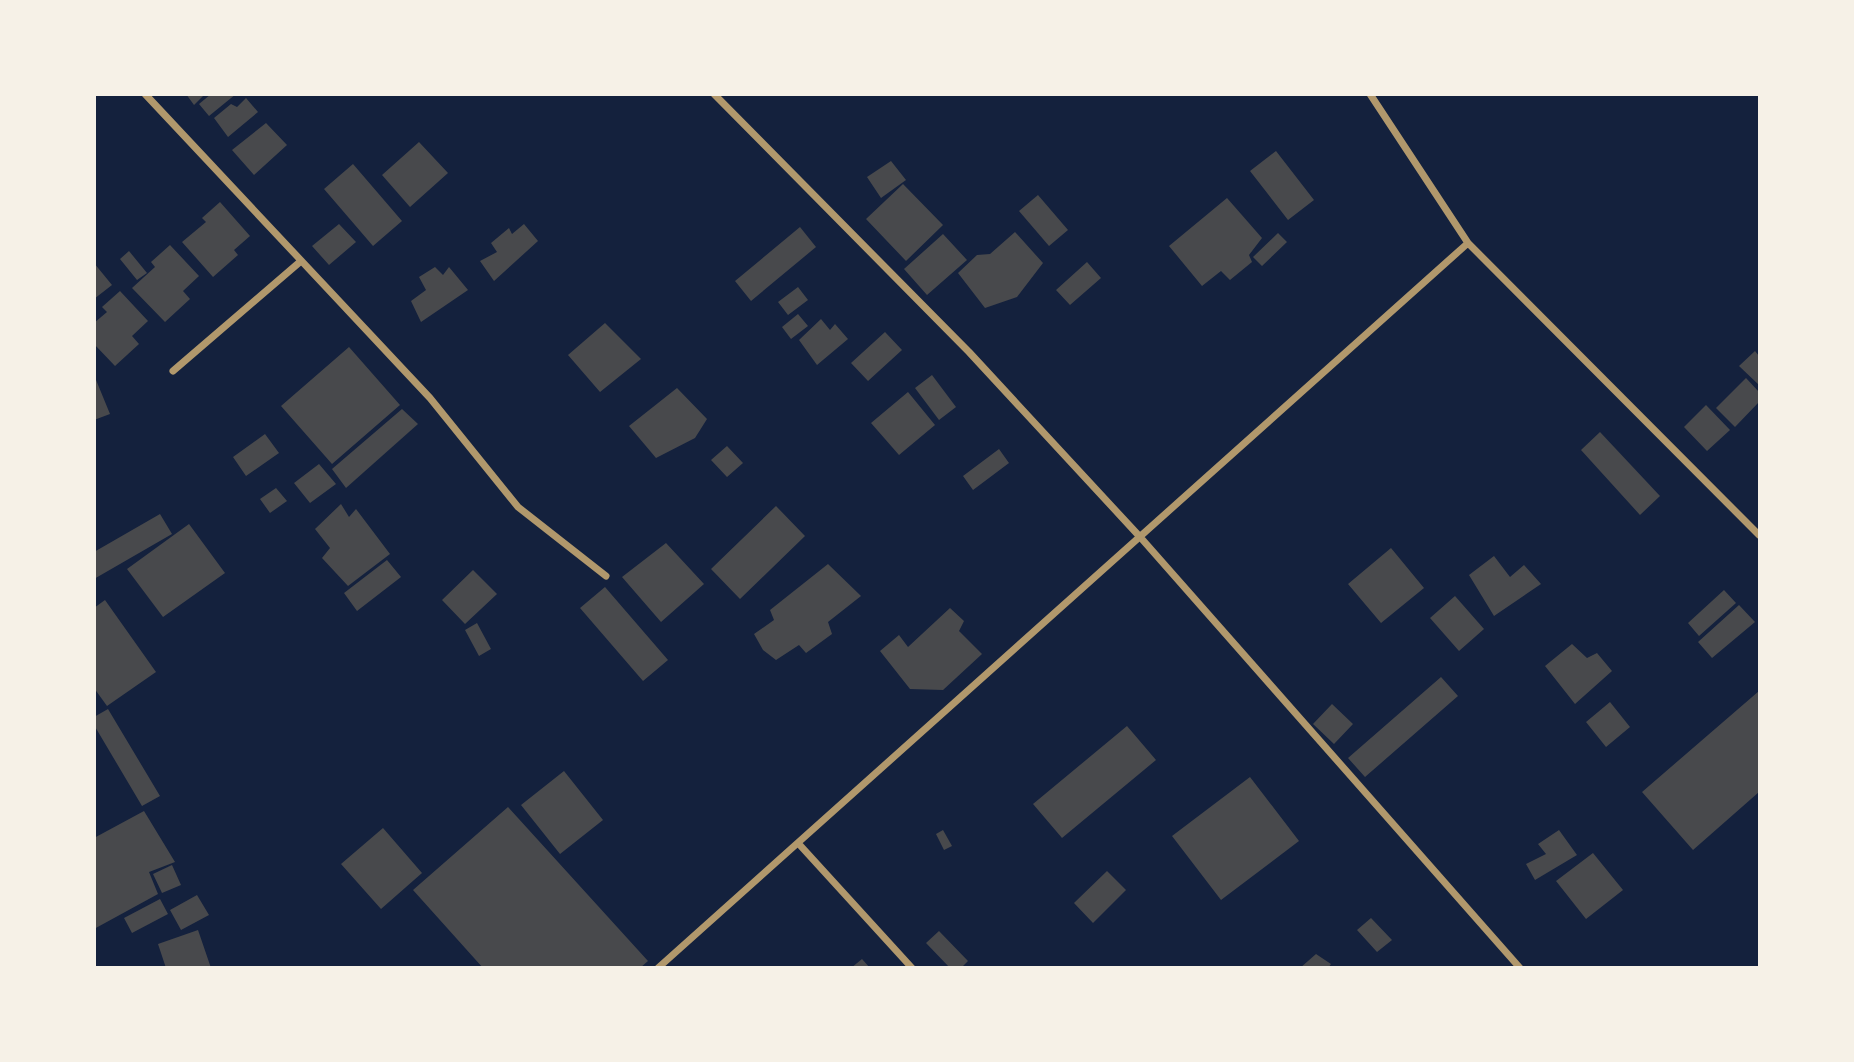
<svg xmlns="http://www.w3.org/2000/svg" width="1854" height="1062" viewBox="0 0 1854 1062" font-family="'Playfair Display',serif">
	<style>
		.building { fill: #48494c }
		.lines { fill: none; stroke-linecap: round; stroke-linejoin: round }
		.minor { stroke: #b1986c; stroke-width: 7 }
	</style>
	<rect width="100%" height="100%" fill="#14213d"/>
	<path class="building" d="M 186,94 L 205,94 L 194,105 Z
		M 211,94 L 236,94 L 209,116 L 199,104 Z
		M 246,98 L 258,112 L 228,137 L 214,118 L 231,104 L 237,107 Z
		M 266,123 L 287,145 L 254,175 L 232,150 Z
		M 419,142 L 448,173 L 410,207 L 382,175 Z
		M 1276,151 L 1314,200 L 1288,220 L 1250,171 Z
		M 891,161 L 906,180 L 881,198 L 867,177 Z
		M 353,164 L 402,221 L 373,246 L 324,189 Z
		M 903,184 L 943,225 L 906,261 L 866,219 Z
		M 1038,195 L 1068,230 L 1049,246 L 1019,211 Z
		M 1227,198 L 1262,238 L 1249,255 L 1252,262 L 1230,280 L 1221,271 L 1202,286 L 1169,246 Z
		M 220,202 L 250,236 L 234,250 L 238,255 L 213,277 L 182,242 L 206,222 L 202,218 Z
		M 339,224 L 356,242 L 329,265 L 312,246 Z
		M 524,224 L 538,241 L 494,281 L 480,261 L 497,252 L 491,243 L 509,228 L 512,234 Z
		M 800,227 L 816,247 L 751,301 L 735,281 Z
		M 1015,232 L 1043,263 L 1017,297 L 985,308 L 958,273 L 977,255 L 990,254 Z
		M 1278,233 L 1287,242 L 1262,266 L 1253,257 Z
		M 943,234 L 967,260 L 927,295 L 904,269 Z
		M 170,245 L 199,276 L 183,291 L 190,299 L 165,322 L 132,288 L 155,267 L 151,262 Z
		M 129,251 L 147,273 L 137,280 L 120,259 Z
		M 1087,262 L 1101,278 L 1070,305 L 1056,290 Z
		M 94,263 L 112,285 L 94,299 Z
		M 435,267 L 443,275 L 449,267 L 468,290 L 421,322 L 411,301 L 426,290 L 419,277 Z
		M 798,287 L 808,300 L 788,315 L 778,302 Z
		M 120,291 L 148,321 L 132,336 L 139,344 L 115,366 L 94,344 L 94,323 L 107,312 L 102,307 Z
		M 798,314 L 808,326 L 791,339 L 782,327 Z
		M 821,319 L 830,330 L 835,324 L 848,339 L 817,365 L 799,340 Z
		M 605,323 L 641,359 L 600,392 L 568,355 Z
		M 885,332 L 902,350 L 868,381 L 851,363 Z
		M 349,347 L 400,405 L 332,464 L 281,406 Z
		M 1755,351 L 1759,356 L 1759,385 L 1739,366 Z
		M 94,375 L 110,414 L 94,420 Z
		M 932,375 L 956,407 L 939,420 L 915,388 Z
		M 1746,378 L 1759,392 L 1759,402 L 1735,427 L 1716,408 Z
		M 677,388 L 707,419 L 695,438 L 656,458 L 629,426 Z
		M 908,392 L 935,425 L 899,455 L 871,423 Z
		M 1706,405 L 1730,430 L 1707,451 L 1684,427 Z
		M 402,409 L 418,424 L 346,488 L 332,469 Z
		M 1600,432 L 1660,496 L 1640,515 L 1581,450 Z
		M 265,434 L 279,453 L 246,476 L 233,457 Z
		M 727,446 L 743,463 L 727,477 L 711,460 Z
		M 999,449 L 1009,463 L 973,490 L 963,476 Z
		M 319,464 L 336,484 L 310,503 L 294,483 Z
		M 276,488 L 287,501 L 270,513 L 260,499 Z
		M 341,504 L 349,517 L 356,509 L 390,554 L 348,586 L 322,558 L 330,548 L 315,529 Z
		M 776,506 L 805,536 L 740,599 L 711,569 Z
		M 160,514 L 172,534 L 94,579 L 94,552 Z
		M 189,524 L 225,573 L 163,617 L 127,569 Z
		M 666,543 L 704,584 L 661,622 L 622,577 Z
		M 1391,548 L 1424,588 L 1381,623 L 1348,584 Z
		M 1494,556 L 1510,577 L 1524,565 L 1541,584 L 1494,616 L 1469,575 Z
		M 387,560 L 401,577 L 357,611 L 344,593 Z
		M 828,564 L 861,596 L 828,622 L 832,634 L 806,653 L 799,645 L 776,660 L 763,650 L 754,634 L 774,620 L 770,610 Z
		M 473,570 L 497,594 L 465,624 L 442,600 Z
		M 605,587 L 668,660 L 643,681 L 580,608 Z
		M 1724,590 L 1736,603 L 1699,636 L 1688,623 Z
		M 1455,596 L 1484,629 L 1459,651 L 1430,618 Z
		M 105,600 L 156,672 L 107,706 L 94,688 L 94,608 Z
		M 1739,605 L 1755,622 L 1712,658 L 1698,642 Z
		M 950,608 L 964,621 L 959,631 L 982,654 L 943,690 L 910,689 L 880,651 L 899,635 L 908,647 Z
		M 477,623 L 491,649 L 479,656 L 465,630 Z
		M 1572,644 L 1587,658 L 1597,653 L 1612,671 L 1575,704 L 1545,666 Z
		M 1441,677 L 1458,696 L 1365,777 L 1348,758 Z
		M 1759,691 L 1759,792 L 1693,850 L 1642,792 Z
		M 1610,702 L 1630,727 L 1606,747 L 1586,722 Z
		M 1332,704 L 1353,724 L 1334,744 L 1313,724 Z
		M 108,709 L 160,796 L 142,806 L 94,725 L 94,717 Z
		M 1127,726 L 1156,760 L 1062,838 L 1033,804 Z
		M 564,771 L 603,820 L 560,854 L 521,805 Z
		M 1250,777 L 1299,841 L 1221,900 L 1172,836 Z
		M 508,807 L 648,961 L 640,968 L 483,968 L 413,890 Z
		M 144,811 L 175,862 L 149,872 L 158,894 L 94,929 L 94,838 Z
		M 383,828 L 422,873 L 381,909 L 341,864 Z
		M 943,830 L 952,846 L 944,850 L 936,834 Z
		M 1559,830 L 1577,855 L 1535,880 L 1526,864 L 1546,854 L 1538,844 Z
		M 1593,853 L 1623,890 L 1586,919 L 1556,881 Z
		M 172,865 L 181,885 L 162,893 L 153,874 Z
		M 1107,871 L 1126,890 L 1093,923 L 1074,903 Z
		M 197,895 L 209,915 L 181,930 L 170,910 Z
		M 160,899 L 168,914 L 132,933 L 124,918 Z
		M 1371,918 L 1392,940 L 1377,952 L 1357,930 Z
		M 198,930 L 211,968 L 166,968 L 158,944 Z
		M 939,931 L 968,961 L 961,968 L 950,968 L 926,943 Z
		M 1316,954 L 1331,964 L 1328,968 L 1300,968 Z
		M 862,959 L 870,968 L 851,968 Z"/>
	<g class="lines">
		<path class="minor" d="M 145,94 L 430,398 L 518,507 L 606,576
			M 714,94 L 969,352 L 1141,538 L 1520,968
			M 1370,94 L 1468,243 L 1759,535
			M 173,371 L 301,261
			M 798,843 L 912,968
			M 658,968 L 1468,243"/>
	</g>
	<rect width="1854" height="1062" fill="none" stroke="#f6f1e7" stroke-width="192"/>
</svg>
